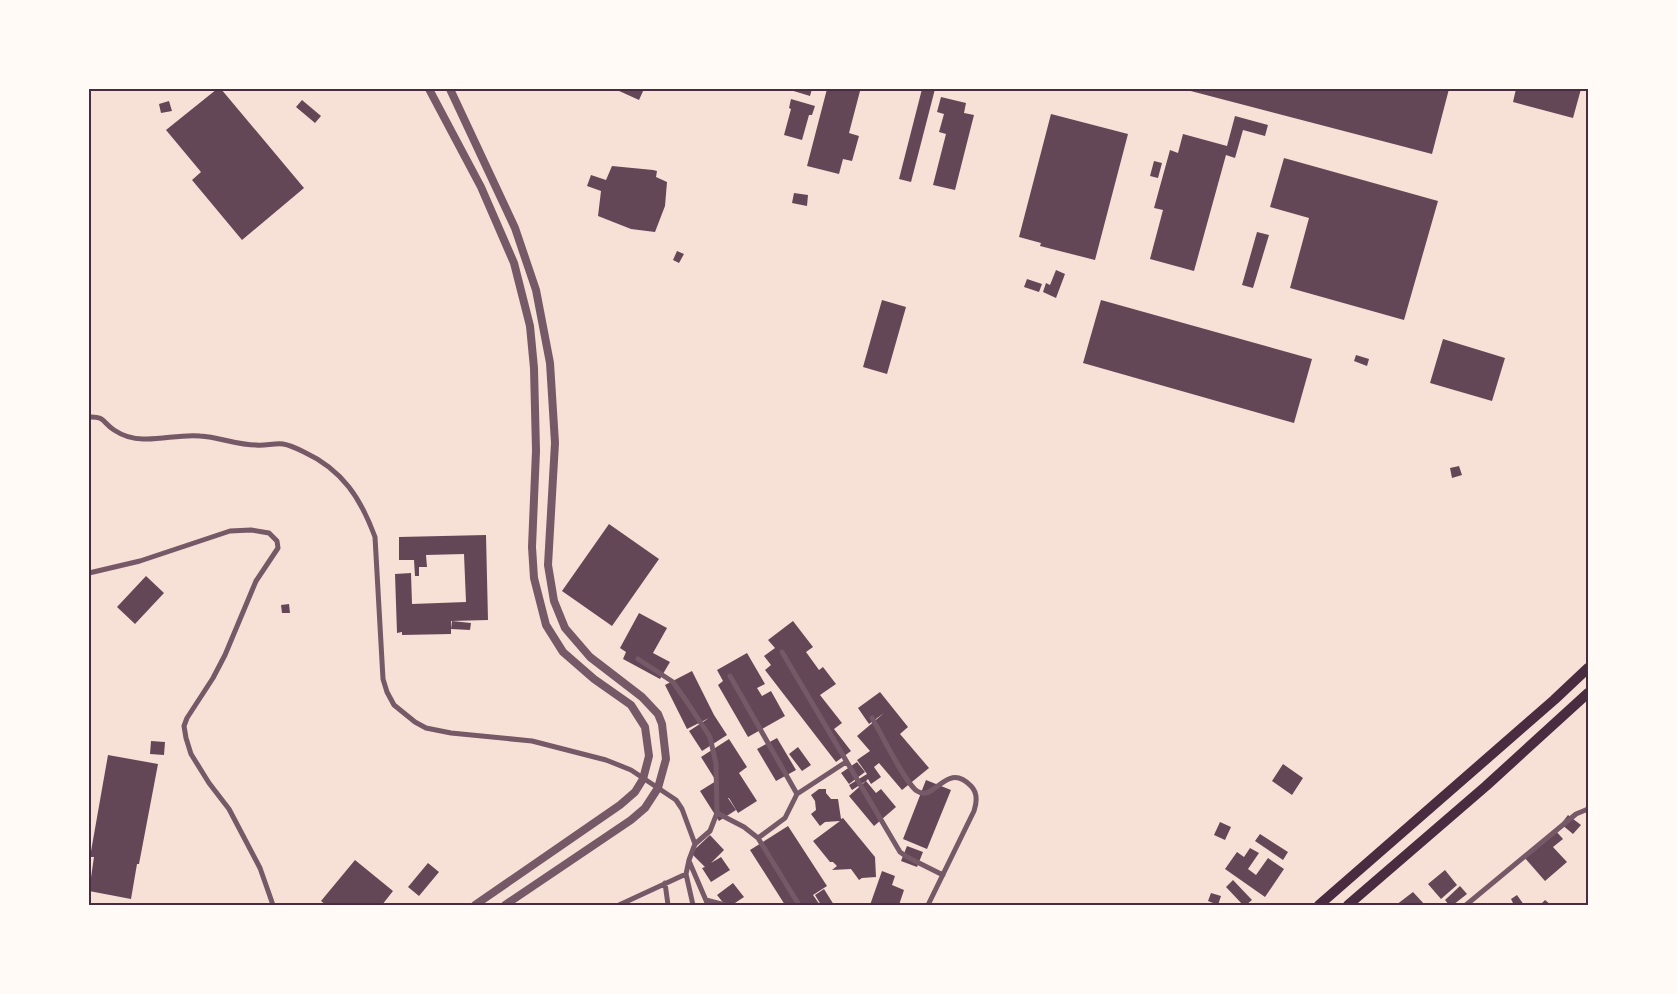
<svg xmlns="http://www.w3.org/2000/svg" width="1677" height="994" viewBox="0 0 1677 994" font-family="'Archivo Narrow',sans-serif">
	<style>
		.building { fill: #644757 }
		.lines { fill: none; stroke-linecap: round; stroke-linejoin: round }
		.minor { stroke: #755966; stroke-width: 5 }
		.tertiary { stroke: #755966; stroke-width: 8 }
		.trunk { stroke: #4a2c40; stroke-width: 10 }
		.neatline { fill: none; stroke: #4a2c40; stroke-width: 2 }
	</style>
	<rect width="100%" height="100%" fill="#f7e1d7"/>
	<path class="building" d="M 217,89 L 221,89 L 304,188 L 242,240 L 192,180 L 201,172 L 166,130 Z
		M 617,89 L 644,89 L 639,100 L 617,90 Z
		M 787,89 L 812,89 L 810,96 Z
		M 827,89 L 850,89 L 860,91 L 849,133 L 859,136 L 852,161 L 843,159 L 839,174 L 807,166 Z
		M 922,89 L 935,89 L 911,182 L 899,179 Z
		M 1183,89 L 1449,89 L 1432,154 Z
		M 1516,89 L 1581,89 L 1573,118 L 1513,102 Z
		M 941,97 L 966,103 L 964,113 L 974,115 L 955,190 L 933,185 L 946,134 L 939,132 L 944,114 L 937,112 Z
		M 791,99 L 815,106 L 812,115 L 809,115 L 802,140 L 784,135 L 791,109 L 789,108 Z
		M 302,100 L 321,116 L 315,123 L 296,107 Z
		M 169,101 L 172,111 L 161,113 L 159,104 Z
		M 1051,114 L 1128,134 L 1095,260 L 1040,246 L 1041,243 L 1019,237 Z
		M 1235,116 L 1268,125 L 1265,136 L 1243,130 L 1235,158 L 1226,155 L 1194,271 L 1150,259 L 1163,210 L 1154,208 L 1170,150 L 1178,153 L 1183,134 L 1227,146 Z
		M 1284,158 L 1438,201 L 1404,320 L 1290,288 L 1309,218 L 1270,207 Z
		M 1154,161 L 1162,163 L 1158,178 L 1150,176 Z
		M 612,166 L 653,170 L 657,171 L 656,177 L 667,182 L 665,206 L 655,232 L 631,229 L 598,216 L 601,191 L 587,186 L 591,175 L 606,180 Z
		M 794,193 L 808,195 L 807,206 L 792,203 Z
		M 1257,232 L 1269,235 L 1253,288 L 1242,285 Z
		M 677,251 L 684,254 L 679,263 L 673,260 Z
		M 1056,270 L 1065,274 L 1056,298 L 1043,292 L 1046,283 L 1050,285 Z
		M 1027,279 L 1042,284 L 1039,292 L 1024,287 Z
		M 882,300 L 906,307 L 887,374 L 863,367 Z
		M 1101,300 L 1312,359 L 1294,423 L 1083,363 Z
		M 1443,339 L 1505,358 L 1492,401 L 1430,383 Z
		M 1356,355 L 1369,359 L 1367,366 L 1354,361 Z
		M 1459,466 L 1462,475 L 1452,478 L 1450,468 Z
		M 609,524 L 659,559 L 612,626 L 562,591 Z
		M 486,535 L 488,620 L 451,621 L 451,634 L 402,635 L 402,632 L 397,633 L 395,574 L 411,573 L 412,604 L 466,602 L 464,554 L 426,555 L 427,567 L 419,567 L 419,576 L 415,576 L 414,560 L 399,560 L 399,537 Z
		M 146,576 L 164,593 L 135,624 L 117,607 Z
		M 289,604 L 290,613 L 282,613 L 281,605 Z
		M 639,613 L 667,628 L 653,653 L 670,662 L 660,679 L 623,659 L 626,652 L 620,648 Z
		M 452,621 L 471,623 L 470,630 L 451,629 Z
		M 793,621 L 813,647 L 806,652 L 819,670 L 823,667 L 836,684 L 820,695 L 842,723 L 834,729 L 851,751 L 836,762 L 765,670 L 771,665 L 764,656 L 775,648 L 768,640 Z
		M 747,653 L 765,684 L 757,688 L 762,696 L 771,691 L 785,716 L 748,737 L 718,685 L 723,681 L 717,670 Z
		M 692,671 L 714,715 L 727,735 L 702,751 L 689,731 L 709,718 L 687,729 L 665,685 Z
		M 880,692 L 908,727 L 900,734 L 929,768 L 902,790 L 879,763 L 874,767 L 881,777 L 871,784 L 868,779 L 866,781 L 876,793 L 881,789 L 896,807 L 874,826 L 849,796 L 866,781 L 852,790 L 849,785 L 867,774 L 857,760 L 870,751 L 857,736 L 884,713 L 869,724 L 858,708 Z
		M 777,738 L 796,770 L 776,781 L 757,749 Z
		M 729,739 L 747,767 L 739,773 L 757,801 L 738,813 L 729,798 L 728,798 L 736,810 L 719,821 L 700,791 L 716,781 L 701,757 Z
		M 151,741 L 165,742 L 164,755 L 150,754 Z
		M 798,747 L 811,765 L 802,771 L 789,754 Z
		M 108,755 L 158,764 L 139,864 L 137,864 L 131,899 L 89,891 L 94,857 L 90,857 Z
		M 857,762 L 865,772 L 849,784 L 841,773 Z
		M 1283,764 L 1303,778 L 1292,795 L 1272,781 Z
		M 926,780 L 951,790 L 927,849 L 903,839 Z
		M 819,789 L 826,789 L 826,793 L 831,799 L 838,799 L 841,819 L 843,818 L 875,857 L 876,877 L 862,878 L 859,880 L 851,869 L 832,870 L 837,866 L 833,862 L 830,862 L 813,841 L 840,821 L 825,822 L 820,826 L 811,814 L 816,810 L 815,801 L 811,795 Z
		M 1568,815 L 1581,825 L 1573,834 L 1561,824 Z
		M 1220,822 L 1231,827 L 1225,840 L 1214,835 Z
		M 788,826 L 827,886 L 813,895 L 820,905 L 785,905 L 750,850 Z
		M 1555,830 L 1563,839 L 1553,847 L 1567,862 L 1545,881 L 1524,857 Z
		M 1260,834 L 1288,852 L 1283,860 L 1255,841 Z
		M 710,835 L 724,850 L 711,863 L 721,857 L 730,870 L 711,882 L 702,868 L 705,867 L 691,853 Z
		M 907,846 L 923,852 L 917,867 L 901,861 Z
		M 1250,848 L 1259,853 L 1248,869 L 1256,875 L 1268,858 L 1284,869 L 1265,897 L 1225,869 L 1237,852 L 1244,857 Z
		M 355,860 L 393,891 L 382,905 L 326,905 L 321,901 Z
		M 428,863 L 439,872 L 419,896 L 408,887 Z
		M 1445,870 L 1457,885 L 1441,899 L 1428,884 Z
		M 882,871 L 895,876 L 892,885 L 904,890 L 899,905 L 870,905 Z
		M 1233,880 L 1252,900 L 1246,905 L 1243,905 L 1226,887 Z
		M 733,883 L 744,897 L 732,905 L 725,905 L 717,895 Z
		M 1460,886 L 1467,894 L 1453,905 L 1449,905 L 1445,900 Z
		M 824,889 L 834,905 L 821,905 L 815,895 Z
		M 1413,892 L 1425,905 L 1396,905 Z
		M 1211,893 L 1221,896 L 1218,905 L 1208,901 Z
		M 1517,895 L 1524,905 L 1510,905 L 1513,903 L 1511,899 Z
		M 1545,900 L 1551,905 L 1540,905 Z"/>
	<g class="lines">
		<path class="minor" d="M 89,417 C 105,416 103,423 114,430 C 123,436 133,439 143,439 C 162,440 181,434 200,436 C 219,437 237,445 256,445 C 265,446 274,443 283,444 C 290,445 298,449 304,452 C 343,470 361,499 375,537 L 383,679 L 387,692 L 394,705 L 415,722 L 426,728 L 451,733 L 532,741 L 606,760 L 631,770 L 676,800 L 682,809 L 695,844 L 689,860 L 686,874 L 693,905
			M 89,573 L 140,561 L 230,531 L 251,530 L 269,533 L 277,541 L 278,548 L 256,581 L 225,655 L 213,678 L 187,718 L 184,726 L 186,738 L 191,754 L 209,783 L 229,809 L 260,868 L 273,905
			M 782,652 L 900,852 L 907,857 L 943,875
			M 638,659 L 673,682 L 687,702 L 710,737 L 716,764 L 717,813 L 710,831 L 695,844
			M 730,676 L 797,794
			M 872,718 C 881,733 905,783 917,791 C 935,803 946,760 971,786 C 978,793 977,802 974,811 L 928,905
			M 717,813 L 744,827 L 758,838 L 799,905
			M 758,838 L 785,818 L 797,794 L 846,762
			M 689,861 L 708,905
			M 665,883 L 668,905
			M 706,900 L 725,905
			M 619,905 L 686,874
			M 1466,905 L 1576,814 L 1588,809"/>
		<path class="tertiary" d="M 429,89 L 481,187 L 514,263 L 530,326 L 534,368 L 536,451 L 532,547 L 534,578 L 546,625 L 563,652 L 594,679 L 631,705 L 645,727 L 649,756 L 643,779 L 635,792 L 620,805 L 475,905
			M 450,89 L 515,228 L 536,290 L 550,363 L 555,443 L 548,565 L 554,601 L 565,628 L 590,657 L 642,697 L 658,714 L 662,724 L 666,759 L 658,788 L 645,808 L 631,820 L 505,905"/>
		<path class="trunk" d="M 1319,905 L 1554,700 L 1588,668
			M 1348,905 L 1486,786 L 1588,693"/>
	</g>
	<rect width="1677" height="994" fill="none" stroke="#fffaf5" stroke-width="180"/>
	<rect x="90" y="90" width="1497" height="814" class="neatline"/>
</svg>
